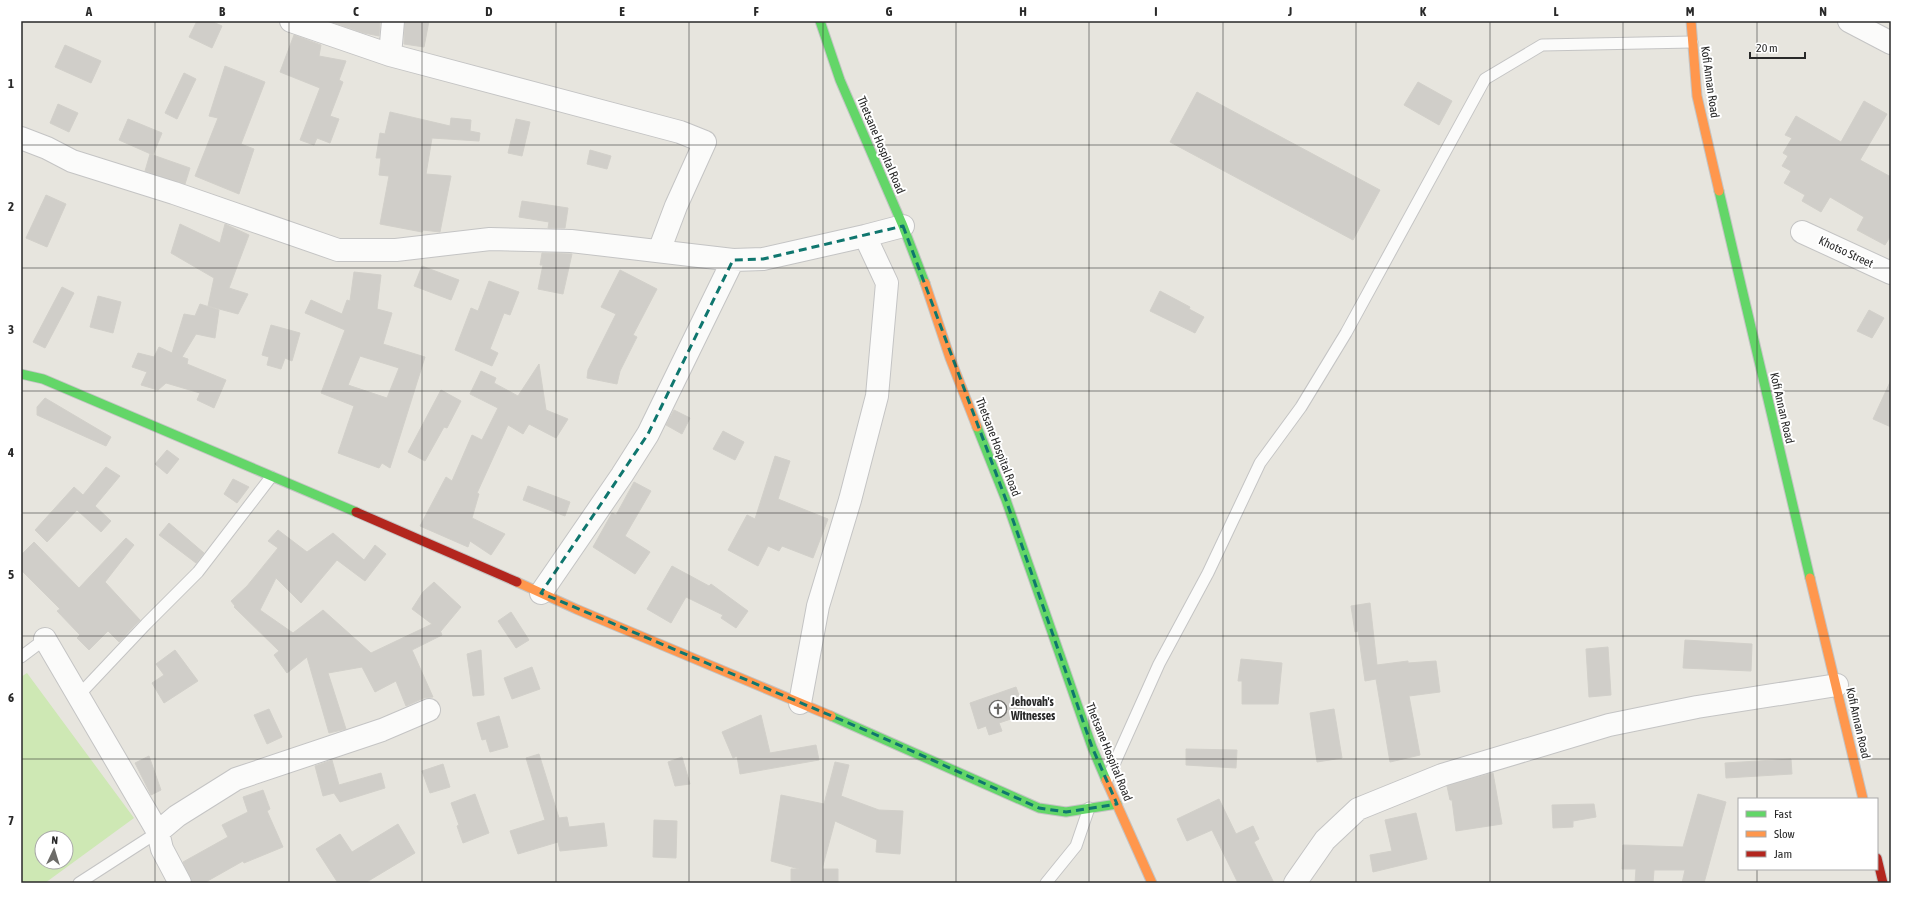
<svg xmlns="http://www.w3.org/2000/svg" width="1912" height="904" viewBox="0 0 1912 904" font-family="'Asap Condensed',sans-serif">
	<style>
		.pitch { fill: #cee8b4; fill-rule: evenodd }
		.building { fill: #d0cec9; stroke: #d2d0ca; fill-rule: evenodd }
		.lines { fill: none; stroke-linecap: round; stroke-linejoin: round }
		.lane-casing { stroke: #c4c4c4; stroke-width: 13 }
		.street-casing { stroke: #c4c4c4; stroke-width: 24 }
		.fast-casing { stroke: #c4c4c4; stroke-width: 11 }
		.slow-casing { stroke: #c4c4c4; stroke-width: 11 }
		.jam-casing { stroke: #c4c4c4; stroke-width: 11 }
		.lane { stroke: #fbfbfa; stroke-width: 11 }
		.street { stroke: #fbfbfa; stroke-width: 22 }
		.fast { stroke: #63d668; stroke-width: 9 }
		.slow { stroke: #ff974d; stroke-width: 9 }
		.jam { stroke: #b3261e; stroke-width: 9 }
		.marked { fill: none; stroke: #0f766e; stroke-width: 3; stroke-dasharray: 8 5; stroke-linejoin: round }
		.grid { fill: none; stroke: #292929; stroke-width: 1; stroke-opacity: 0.55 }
		.labels { text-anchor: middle; stroke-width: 4; stroke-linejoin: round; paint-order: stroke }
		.street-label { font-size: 12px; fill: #292929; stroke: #fff }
		.poi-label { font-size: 12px; font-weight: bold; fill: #292929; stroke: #fff; text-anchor: start }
		.neatline { fill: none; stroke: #292929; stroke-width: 1.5 }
		.grid-label { font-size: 13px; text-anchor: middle; font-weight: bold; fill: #292929 }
	</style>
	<rect width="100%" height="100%" fill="#e7e5de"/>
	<path class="pitch" d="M 27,673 L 134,818 L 45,883 L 21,883 L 21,677 ZM 42,838 L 66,838 L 66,862 L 42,862 Z"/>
	<path class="building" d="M 197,21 L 211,21 L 222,26 L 212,48 L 189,37 Z
		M 329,21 L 380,21 L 379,36 L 364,33 Z
		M 405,21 L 429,21 L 424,47 L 404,44 Z
		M 294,35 L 321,45 L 319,56 L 346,61 L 339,80 L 343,82 L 330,116 L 339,119 L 330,143 L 317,138 L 314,145 L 300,140 L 320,88 L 280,72 Z
		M 65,45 L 101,61 L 91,83 L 55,67 Z
		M 225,66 L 265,82 L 241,144 L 254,149 L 239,194 L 195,176 L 218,118 L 209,116 Z
		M 184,73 L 196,79 L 177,119 L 165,113 Z
		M 1418,82 L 1452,101 L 1439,125 L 1404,105 Z
		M 1197,92 L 1380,190 L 1353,240 L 1170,142 Z
		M 1864,101 L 1887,114 L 1860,160 L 1891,177 L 1891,235 L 1885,245 L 1857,230 L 1864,217 L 1830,197 L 1821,212 L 1802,201 L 1805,195 L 1784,183 L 1791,171 L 1782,166 L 1788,156 L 1783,153 L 1792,138 L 1785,135 L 1796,116 L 1841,142 Z
		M 58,104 L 78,113 L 69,132 L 50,123 Z
		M 390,112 L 450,126 L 451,118 L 471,120 L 470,131 L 480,133 L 479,141 L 432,138 L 426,174 L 451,176 L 440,232 L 423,230 L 422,232 L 380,224 L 389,176 L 379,175 L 381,158 L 376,158 L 380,133 L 385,134 Z
		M 128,119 L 162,133 L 153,155 L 119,140 Z
		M 516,119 L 530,122 L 522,156 L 508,153 Z
		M 590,150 L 611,156 L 607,169 L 587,164 Z
		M 150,154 L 190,168 L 185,184 L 145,171 Z
		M 46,195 L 66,204 L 47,247 L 26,238 Z
		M 522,201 L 568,208 L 565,228 L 548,228 L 549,222 L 519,217 Z
		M 180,224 L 220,243 L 225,224 L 249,235 L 229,288 L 248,294 L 238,314 L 208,306 L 214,278 L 171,253 Z
		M 542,253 L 572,254 L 563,294 L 538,289 L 543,265 L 540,265 Z
		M 422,266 L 459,280 L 451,300 L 414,286 Z
		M 620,270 L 657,289 L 633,335 L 637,337 L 620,371 L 617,384 L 587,378 L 588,370 L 616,314 L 601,307 Z
		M 354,272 L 381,275 L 377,309 L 392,313 L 383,344 L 425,357 L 390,468 L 382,463 L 379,468 L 338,453 L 354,406 L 321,393 L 345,330 L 305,313 L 311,300 L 342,314 L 347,300 L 350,301 ZM 360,356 L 399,368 L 387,398 L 348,385 Z
		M 489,281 L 519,292 L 510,315 L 504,313 L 490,349 L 498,353 L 492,366 L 455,350 L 471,308 L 478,311 Z
		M 62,287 L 74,293 L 45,348 L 33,342 Z
		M 1160,291 L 1190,307 L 1189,309 L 1204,317 L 1195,333 L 1150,311 Z
		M 98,296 L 121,302 L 113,333 L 90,327 Z
		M 200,304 L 219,310 L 215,338 L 196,334 L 182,357 L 188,359 L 187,364 L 226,380 L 214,408 L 197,400 L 200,393 L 166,383 L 158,390 L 141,385 L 147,372 L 132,367 L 138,353 L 154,357 L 159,347 L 172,353 L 184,314 L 195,316 Z
		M 1869,310 L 1884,318 L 1872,338 L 1857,331 Z
		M 271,325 L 300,333 L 292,361 L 285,358 L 281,369 L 267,365 L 269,357 L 262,355 Z
		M 539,364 L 546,410 L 568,419 L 556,438 L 529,424 L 523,434 L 508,425 L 477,493 L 479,494 L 472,518 L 505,534 L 491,555 L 470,541 L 468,547 L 420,526 L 446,477 L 452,481 L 472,435 L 482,440 L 498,408 L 470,394 L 481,371 L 496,378 L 494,383 L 518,396 Z
		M 1891,380 L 1891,427 L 1873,419 Z
		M 441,390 L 461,401 L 447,428 L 444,427 L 425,461 L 408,452 Z
		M 45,398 L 111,437 L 106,446 L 37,415 L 37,407 Z
		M 674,410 L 690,418 L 682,434 L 666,425 Z
		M 723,431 L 744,442 L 735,460 L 713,449 Z
		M 167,450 L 179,459 L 167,474 L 155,464 Z
		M 775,456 L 790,461 L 778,499 L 828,519 L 813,558 L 782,546 L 779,551 L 768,546 L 758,566 L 728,550 L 747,515 L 755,519 Z
		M 106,467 L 120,476 L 95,506 L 111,521 L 101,532 L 77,510 L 47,542 L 35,530 L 74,487 L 83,495 Z
		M 233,479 L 249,487 L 237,503 L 224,494 Z
		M 634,482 L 651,491 L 625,536 L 650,552 L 635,574 L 593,547 L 612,513 L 616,515 Z
		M 528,486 L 570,502 L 565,516 L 523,500 Z
		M 169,523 L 204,553 L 196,563 L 159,535 Z
		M 278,530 L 307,552 L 333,533 L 364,560 L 375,545 L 386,554 L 365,581 L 337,560 L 301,603 L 276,578 L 260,610 L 293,633 L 323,610 L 371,653 L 432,624 L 412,609 L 423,592 L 434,582 L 461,607 L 441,631 L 440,630 L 442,635 L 412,650 L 433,697 L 424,698 L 406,706 L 396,681 L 375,692 L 362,667 L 328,673 L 346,729 L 329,733 L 307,657 L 287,673 L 274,655 L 279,651 L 234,607 L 235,606 L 231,601 L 247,586 L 278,548 L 268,541 Z
		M 126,538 L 134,545 L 105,582 L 140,620 L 119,642 L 108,631 L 89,650 L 77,638 L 80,635 L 57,611 L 60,609 L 21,570 L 21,555 L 34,542 L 79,588 Z
		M 672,566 L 709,586 L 711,584 L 748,611 L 736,628 L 721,618 L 723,615 L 686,597 L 671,623 L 647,609 Z
		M 1370,603 L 1377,665 L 1408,661 L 1408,663 L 1436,661 L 1440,692 L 1409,696 L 1420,755 L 1390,762 L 1376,679 L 1365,681 L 1358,631 L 1355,632 L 1351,606 Z
		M 511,612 L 529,640 L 516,648 L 498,621 Z
		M 1685,640 L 1752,644 L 1751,671 L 1683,668 Z
		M 1608,647 L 1611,695 L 1589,697 L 1586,649 Z
		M 175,650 L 198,681 L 164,703 L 152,683 L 164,675 L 156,664 Z
		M 481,650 L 484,695 L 473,696 L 467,654 Z
		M 1241,659 L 1282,663 L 1278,704 L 1242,704 L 1242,681 L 1238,681 Z
		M 532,667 L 540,689 L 512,699 L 504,678 Z
		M 1016,687 L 1026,714 L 999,723 L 1002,731 L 989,735 L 986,726 L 978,729 L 970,703 Z
		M 269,709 L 282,737 L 267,744 L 254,715 Z
		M 1334,709 L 1342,758 L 1317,762 L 1310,713 Z
		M 761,715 L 770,753 L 816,745 L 819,760 L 740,774 L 737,756 L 733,758 L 722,732 Z
		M 499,716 L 508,747 L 490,752 L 486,739 L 482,740 L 477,723 Z
		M 1186,749 L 1237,750 L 1236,768 L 1186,765 Z
		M 539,754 L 559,818 L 567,817 L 569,827 L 604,823 L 607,846 L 560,851 L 558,842 L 518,854 L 510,831 L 545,820 L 526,758 Z
		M 149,756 L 161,790 L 151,795 L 135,763 Z
		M 682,757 L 690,784 L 675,786 L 668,762 Z
		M 1791,759 L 1792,774 L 1726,778 L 1725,763 Z
		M 332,760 L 339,785 L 381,773 L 385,788 L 340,802 L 334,793 L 323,796 L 315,766 Z
		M 835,762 L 849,765 L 841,796 L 879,810 L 903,811 L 900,854 L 876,852 L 877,840 L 835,821 L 822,869 L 838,869 L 838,883 L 791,883 L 791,869 L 799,869 L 771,861 L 781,795 L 824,804 Z
		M 443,764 L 450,787 L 430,793 L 422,771 Z
		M 1493,773 L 1502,824 L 1456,831 L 1452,800 L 1450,800 L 1447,786 Z
		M 263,790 L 270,809 L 267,811 L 283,847 L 244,863 L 243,861 L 204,883 L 192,883 L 183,862 L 228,837 L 222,825 L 248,812 L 243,797 Z
		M 475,794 L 489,833 L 463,843 L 457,826 L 459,825 L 451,803 Z
		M 1698,794 L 1726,802 L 1704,883 L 1682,883 L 1685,870 L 1654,870 L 1653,883 L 1635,883 L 1636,869 L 1622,869 L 1623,845 L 1683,847 Z
		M 1219,799 L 1236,834 L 1253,826 L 1259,839 L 1254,842 L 1274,883 L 1238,883 L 1212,830 L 1187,841 L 1177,819 Z
		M 1594,804 L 1596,817 L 1573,821 L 1573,827 L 1553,828 L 1552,805 Z
		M 1416,813 L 1427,859 L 1373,872 L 1370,855 L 1392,851 L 1385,820 Z
		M 654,820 L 677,821 L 676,858 L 653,857 Z
		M 398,824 L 415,853 L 365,883 L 338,883 L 316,849 L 340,834 L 352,852 Z"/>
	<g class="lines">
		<defs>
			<path id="lane" d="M 21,657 L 45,639
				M 78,696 L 146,624 L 198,572 L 271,477
				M 1107,780 L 1159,664 L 1208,573 L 1260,463 L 1301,407 L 1346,333 L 1485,79 L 1542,45 L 1692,42
				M 79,883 L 158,832
				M 1046,883 L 1076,846 L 1089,808"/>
			<path id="street" d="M 291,21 L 390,55 L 680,132 L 705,142 L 676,206 L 659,251
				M 1849,21 L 1891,43
				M 390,55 L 393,21
				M 21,138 L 47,148 L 72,161 L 174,193 L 338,250 L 396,250 L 490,239 L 571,241 L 733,260 L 763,259 L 865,236 L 903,226
				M 1802,232 L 1891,273
				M 541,593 L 622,475 L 648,434 L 733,260
				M 45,639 L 158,832 L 162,849 L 180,883
				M 800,703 L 818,606 L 850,500 L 877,396 L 887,283 L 865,236
				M 158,832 L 177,816 L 236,779 L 382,730 L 429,710
				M 1295,883 L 1325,840 L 1358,809 L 1442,775 L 1609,725 L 1697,707 L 1837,685"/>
			<path id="fast" d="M 820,21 L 840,80 L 903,226 L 925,283
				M 1719,191 L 1810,578
				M 21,374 L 43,379 L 356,512
				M 977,427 L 1006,500 L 1092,747 L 1106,780
				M 831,716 L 1039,808 L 1066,812 L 1117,804"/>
			<path id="slow" d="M 1691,21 L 1697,96 L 1719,191
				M 925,283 L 950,358 L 977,427
				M 1810,578 L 1863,799
				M 517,582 L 576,609 L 831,716
				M 1106,780 L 1152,883"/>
			<path id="jam" d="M 356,512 L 517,582
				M 1877,858 L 1883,883"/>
		</defs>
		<use href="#lane" class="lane-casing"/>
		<use href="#street" class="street-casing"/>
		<use href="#fast" class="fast-casing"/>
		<use href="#slow" class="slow-casing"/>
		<use href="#jam" class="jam-casing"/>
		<use href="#lane" class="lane"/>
		<use href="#street" class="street"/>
		<use href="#fast" class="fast"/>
		<use href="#slow" class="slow"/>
		<use href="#jam" class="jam"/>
	</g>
	<path class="marked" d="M 903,226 L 1006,500 L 1092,747 L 1117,804 L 1066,812 L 1039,808 L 872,733 L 541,593 L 648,434 L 733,260 L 763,259 Z"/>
	<path class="grid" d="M 155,21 L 155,883M 289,21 L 289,883M 422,21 L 422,883M 556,21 L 556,883M 689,21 L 689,883M 823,21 L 823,883M 956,21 L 956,883M 1089,21 L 1089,883M 1223,21 L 1223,883M 1356,21 L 1356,883M 1490,21 L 1490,883M 1623,21 L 1623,883M 1757,21 L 1757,799M 21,145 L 1891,145M 21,268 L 1891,268M 21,391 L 1891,391M 21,513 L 1891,513M 21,636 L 1891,636M 21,759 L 1891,759M 1757,869 L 1757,883"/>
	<defs>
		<symbol id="church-ring" viewBox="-11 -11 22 22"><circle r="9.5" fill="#fff" stroke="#6c6b68" stroke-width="1.5"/><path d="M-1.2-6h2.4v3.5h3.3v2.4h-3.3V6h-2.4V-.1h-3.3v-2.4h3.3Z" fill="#6c6b68"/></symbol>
	</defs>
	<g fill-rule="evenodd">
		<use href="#church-ring" x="988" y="699" width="20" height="20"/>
	</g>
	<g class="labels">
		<g class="street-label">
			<text transform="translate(1710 82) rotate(82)" y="4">Kofi Annan Road</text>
			<text transform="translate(881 145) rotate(67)" y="4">Thetsane Hospital Road</text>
			<text transform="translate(1846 252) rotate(25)" y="4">Khotso Street</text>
			<text transform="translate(1782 408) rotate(77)" y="4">Kofi Annan Road</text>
			<text transform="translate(998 447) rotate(69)" y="4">Thetsane Hospital Road</text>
			<text transform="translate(1858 723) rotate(77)" y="4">Kofi Annan Road</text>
			<text transform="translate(1109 752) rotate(68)" y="4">Thetsane Hospital Road</text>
		</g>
		<g class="poi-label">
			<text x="1011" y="706">Jehovah's<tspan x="1011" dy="14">Witnesses</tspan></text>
		</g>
	</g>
	<rect width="1912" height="904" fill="none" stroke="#ffffff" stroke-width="44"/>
	<rect x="1738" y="798" width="140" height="72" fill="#ffffff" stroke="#a9a9a9"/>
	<rect x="1746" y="811" width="20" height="6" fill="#63d668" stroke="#a9a9a9"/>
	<text x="1774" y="818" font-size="12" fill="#292929">Fast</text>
	<rect x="1746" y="831" width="20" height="6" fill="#ff974d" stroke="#a9a9a9"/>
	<text x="1774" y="838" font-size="12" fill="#292929">Slow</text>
	<rect x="1746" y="851" width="20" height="6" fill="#b3261e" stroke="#a9a9a9"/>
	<text x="1774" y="858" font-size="12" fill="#292929">Jam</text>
	<g transform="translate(54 850) rotate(4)"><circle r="19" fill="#ffffff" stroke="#a9a9a9"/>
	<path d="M0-3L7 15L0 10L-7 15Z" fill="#6c6b68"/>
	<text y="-6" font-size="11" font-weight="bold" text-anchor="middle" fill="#292929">N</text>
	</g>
	<path d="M1750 52v6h55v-6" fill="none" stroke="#292929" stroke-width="2"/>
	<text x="1756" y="52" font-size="12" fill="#292929" stroke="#ffffff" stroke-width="3" paint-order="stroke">20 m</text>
	<rect x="22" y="22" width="1868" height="860" class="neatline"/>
	<g class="grid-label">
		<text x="89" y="16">A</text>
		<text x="222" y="16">B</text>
		<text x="356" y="16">C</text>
		<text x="489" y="16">D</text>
		<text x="622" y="16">E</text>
		<text x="756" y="16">F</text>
		<text x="889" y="16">G</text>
		<text x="1023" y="16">H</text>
		<text x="1156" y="16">I</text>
		<text x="1290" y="16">J</text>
		<text x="1423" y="16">K</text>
		<text x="1556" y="16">L</text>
		<text x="1690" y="16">M</text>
		<text x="1823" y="16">N</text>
		<text x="11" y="88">1</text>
		<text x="11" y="211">2</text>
		<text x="11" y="334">3</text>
		<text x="11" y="457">4</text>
		<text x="11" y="579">5</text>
		<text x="11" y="702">6</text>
		<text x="11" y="825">7</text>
	</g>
</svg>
